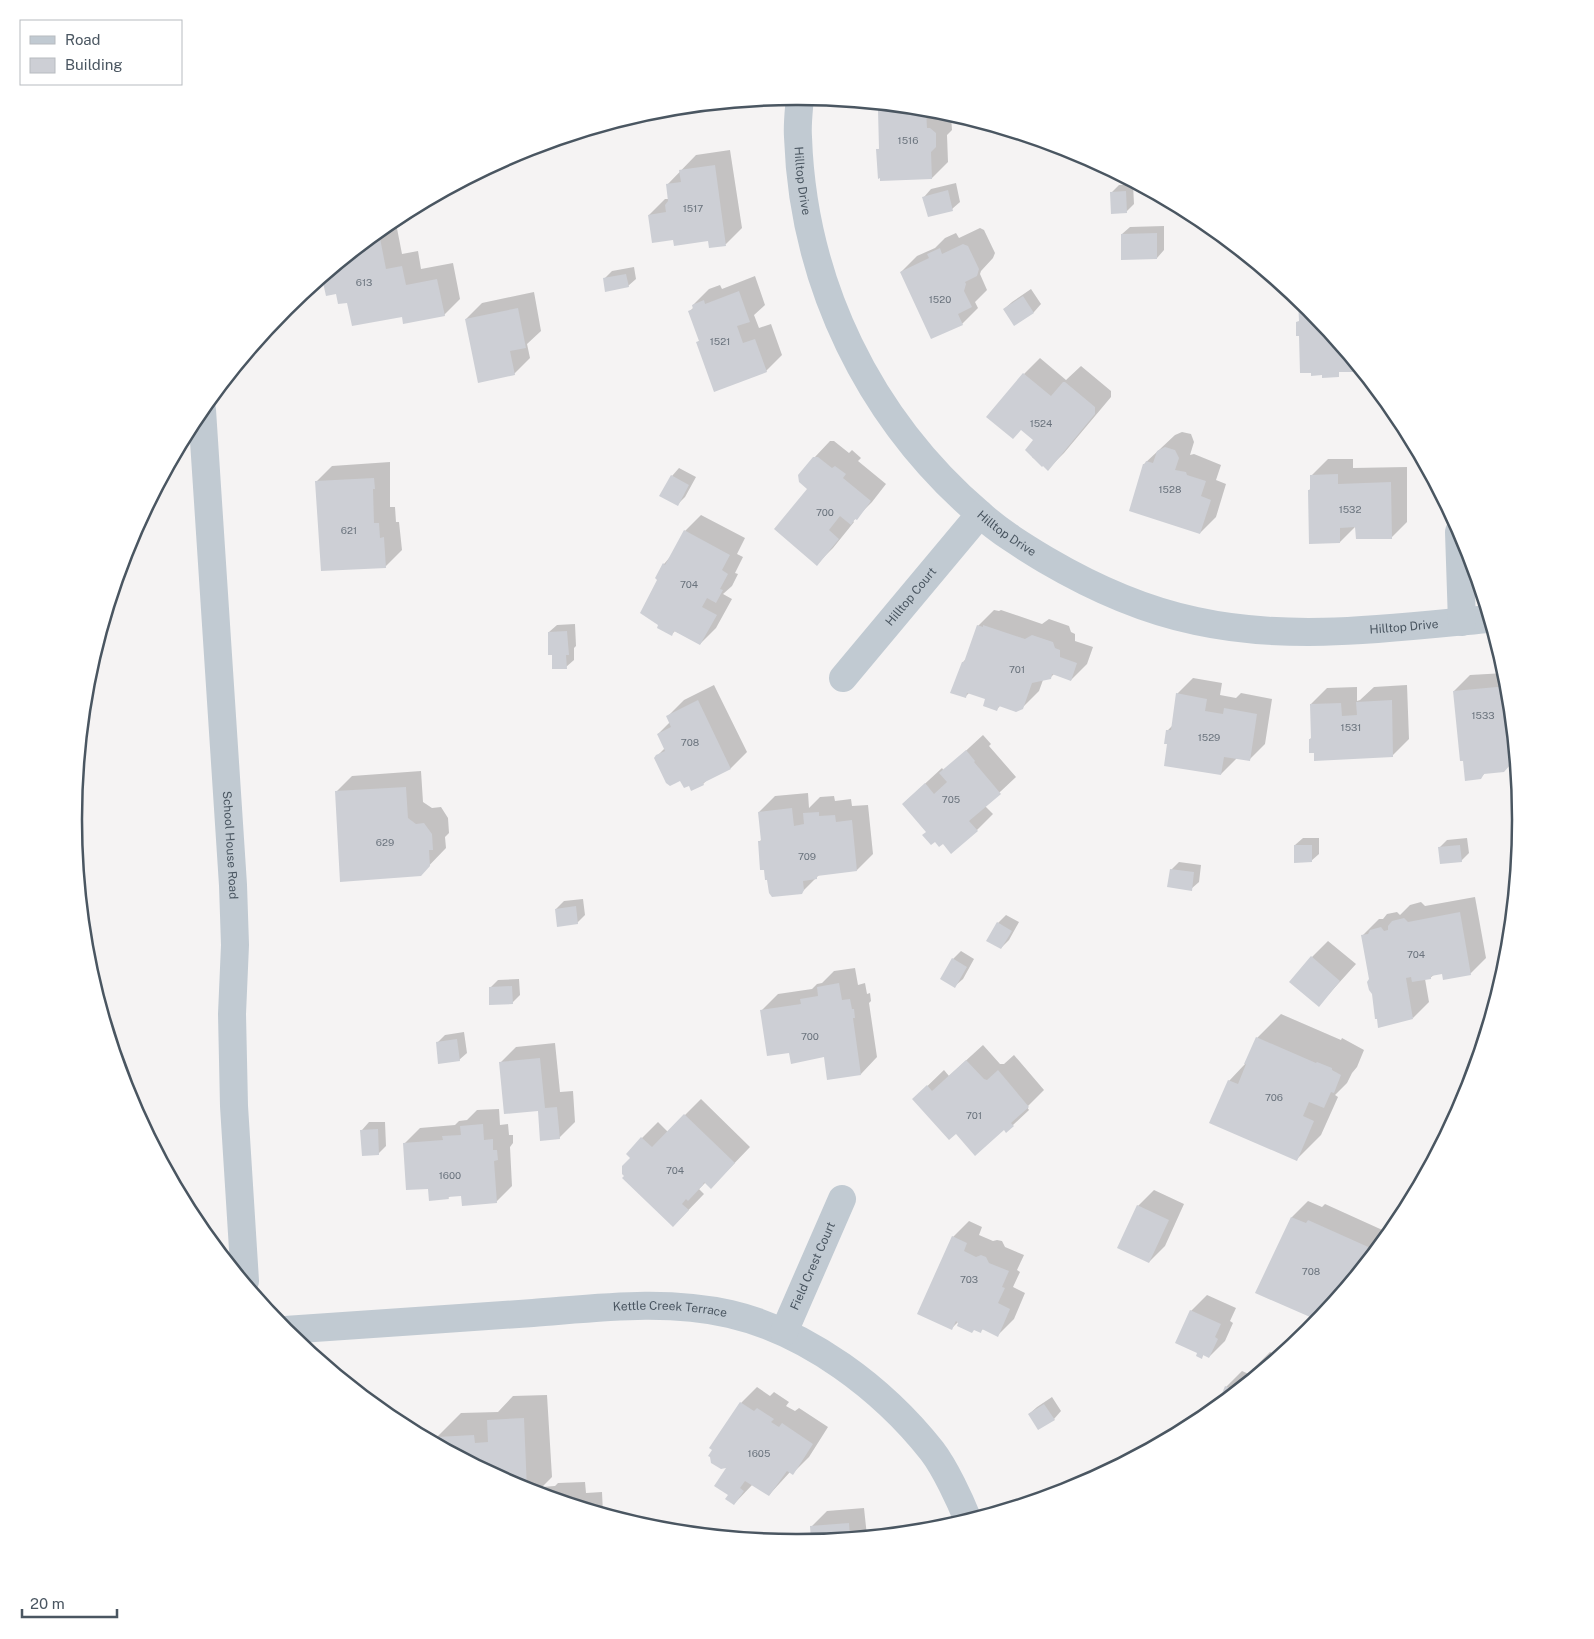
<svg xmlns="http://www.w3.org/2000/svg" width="1594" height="1639" viewBox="0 0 1594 1639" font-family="'Public Sans',sans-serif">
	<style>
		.shadow { fill: #0003 }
		.building { fill: #cdcfd5 }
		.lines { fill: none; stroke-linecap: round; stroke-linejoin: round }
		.minor { stroke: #c1cad2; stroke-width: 28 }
		.labels { text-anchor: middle; stroke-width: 4; stroke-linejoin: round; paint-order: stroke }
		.number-label { font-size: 10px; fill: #6b747e }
		.street-label { font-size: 12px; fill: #4a5661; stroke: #fff }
		.rim { fill: none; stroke: #4a5661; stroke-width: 2.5 }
	</style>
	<rect width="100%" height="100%" fill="#f5f3f3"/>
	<path class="shadow" d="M 885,105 L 938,110 L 947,113 L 951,116 L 952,130 L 947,135 L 948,162 L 932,178 L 878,150 L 880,147 L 879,110 Z
		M 730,150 L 742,228 L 726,244 L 710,247 L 709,240 L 674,239 L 649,215 L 665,199 L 669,199 L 667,185 L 696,155 Z
		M 956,183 L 960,202 L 952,209 L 924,197 L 931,189 Z
		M 1133,184 L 1134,204 L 1126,212 L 1112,192 L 1119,185 Z
		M 395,218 L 402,254 L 418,251 L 421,269 L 453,263 L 460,299 L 444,315 L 402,315 L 348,301 L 323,277 Z
		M 1164,226 L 1164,250 L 1157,258 L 1122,234 L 1130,227 Z
		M 980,228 L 984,230 L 995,253 L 993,258 L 981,271 L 980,274 L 987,290 L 975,302 L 978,308 L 962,324 L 901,272 L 917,256 L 935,248 L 945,238 L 956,233 L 959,238 Z
		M 634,267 L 636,279 L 628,286 L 604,279 L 612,271 Z
		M 755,276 L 765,305 L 754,315 L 759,328 L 771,324 L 782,355 L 766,371 L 698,342 L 700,340 L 689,312 L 694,307 L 693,305 L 709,289 L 720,285 L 722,289 Z
		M 1031,289 L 1041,304 L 1034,312 L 1014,324 L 1004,309 L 1012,302 Z
		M 534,292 L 541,331 L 527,344 L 530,358 L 514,374 L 466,319 L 482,303 Z
		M 1040,358 L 1066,380 L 1081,366 L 1111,391 L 1111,397 L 1064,453 L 1048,469 L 1032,457 L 1035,440 L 1024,374 Z
		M 1182,432 L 1191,434 L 1194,442 L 1190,455 L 1194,454 L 1221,465 L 1216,480 L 1226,484 L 1216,517 L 1200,533 L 1144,464 L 1175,435 Z
		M 830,441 L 834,441 L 849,453 L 852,450 L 861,458 L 858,461 L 886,484 L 872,502 L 853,521 L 854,522 L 833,548 L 817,564 L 809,489 L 814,458 Z
		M 1328,459 L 1353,459 L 1353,468 L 1407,467 L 1407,522 L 1391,538 L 1356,526 L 1340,542 L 1309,490 L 1312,488 L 1312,475 Z
		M 390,462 L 390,507 L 395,507 L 396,522 L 399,522 L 402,550 L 385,567 L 316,482 L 332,466 Z
		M 679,468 L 696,477 L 685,497 L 677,505 L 672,476 Z
		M 701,515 L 745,538 L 737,554 L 743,557 L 735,573 L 738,574 L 732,586 L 723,594 L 732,599 L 716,628 L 700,644 L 675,631 L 672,634 L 659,579 L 664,564 L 671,556 L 685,531 Z
		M 994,610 L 999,611 L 1001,610 L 1042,624 L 1049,619 L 1069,626 L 1071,632 L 1075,634 L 1075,641 L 1093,647 L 1087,664 L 1071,680 L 1054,674 L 1050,678 L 1043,680 L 1039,691 L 1022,708 L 1001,705 L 997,709 L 987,699 L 970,692 L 965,697 L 963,662 L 967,658 L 978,626 Z
		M 575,624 L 576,646 L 574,648 L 574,660 L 566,667 L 553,654 L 549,632 L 557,625 Z
		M 1505,673 L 1514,760 L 1504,771 L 1486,772 L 1480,778 L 1454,691 L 1470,675 Z
		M 1193,678 L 1222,683 L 1220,695 L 1236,698 L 1241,693 L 1272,699 L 1265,744 L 1249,760 L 1237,758 L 1221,774 L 1168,743 L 1167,731 L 1173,725 L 1177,694 Z
		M 714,685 L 747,752 L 731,768 L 709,778 L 703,784 L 689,784 L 681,779 L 657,756 L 665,748 L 658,734 L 670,722 L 668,716 L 684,700 Z
		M 1407,685 L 1409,739 L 1392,756 L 1315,752 L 1310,739 L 1312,737 L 1311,704 L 1327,688 L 1357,687 L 1357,701 L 1360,700 L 1374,687 Z
		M 983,735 L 991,744 L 989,746 L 1016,777 L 985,806 L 993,814 L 977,830 L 943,842 L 927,831 L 903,804 L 942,768 L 944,771 Z
		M 421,771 L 423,802 L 432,808 L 441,807 L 448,818 L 449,833 L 445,837 L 446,848 L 420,875 L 336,792 L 352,776 Z
		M 808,793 L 809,808 L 820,797 L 834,796 L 835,801 L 851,799 L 852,806 L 868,805 L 873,854 L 857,870 L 820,874 L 802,892 L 759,842 L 762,839 L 759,812 L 775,796 Z
		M 1303,838 L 1319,838 L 1319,854 L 1311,861 L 1295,845 Z
		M 1467,838 L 1469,853 L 1461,861 L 1439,848 L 1447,840 Z
		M 1179,862 L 1201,865 L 1199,882 L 1191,889 L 1171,870 Z
		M 1475,897 L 1486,958 L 1470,974 L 1443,972 L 1435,974 L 1430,978 L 1425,979 L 1429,1002 L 1413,1018 L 1371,980 L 1363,935 L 1379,919 L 1383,919 L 1387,914 L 1397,912 L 1400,915 L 1410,905 L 1421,902 L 1425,906 Z
		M 583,899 L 585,915 L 577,923 L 556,909 L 564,901 Z
		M 1006,915 L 1019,922 L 1009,940 L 1001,948 L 988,940 L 998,923 Z
		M 1328,941 L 1356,964 L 1319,1005 L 1312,957 Z
		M 961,951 L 974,959 L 963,979 L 955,986 L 953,959 Z
		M 855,968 L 858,985 L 865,983 L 867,994 L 870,993 L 871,1001 L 869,1003 L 877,1057 L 861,1074 L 828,1079 L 825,1055 L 790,1051 L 762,1010 L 778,994 L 812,989 L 817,984 L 822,983 L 834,971 Z
		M 519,979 L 520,995 L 512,1003 L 490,988 L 498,980 Z
		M 1281,1014 L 1341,1040 L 1342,1038 L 1364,1050 L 1357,1067 L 1352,1073 L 1347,1083 L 1335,1095 L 1338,1097 L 1321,1135 L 1297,1159 L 1229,1081 L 1245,1064 L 1257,1038 Z
		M 464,1032 L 467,1053 L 459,1060 L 437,1043 L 445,1035 Z
		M 555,1043 L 560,1092 L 573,1091 L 575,1122 L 559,1138 L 539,1110 L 500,1063 L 516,1047 Z
		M 983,1045 L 1000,1064 L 1004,1064 L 1014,1055 L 1044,1090 L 1027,1107 L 1029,1110 L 1013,1125 L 1004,1129 L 956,1132 L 914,1099 L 944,1070 L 949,1076 Z
		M 701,1099 L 750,1147 L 727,1171 L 706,1182 L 699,1189 L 704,1194 L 673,1226 L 632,1158 L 642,1138 L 658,1122 L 668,1132 Z
		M 499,1109 L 500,1125 L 508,1124 L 509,1135 L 513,1135 L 513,1143 L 510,1147 L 512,1186 L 496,1202 L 463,1195 L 451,1195 L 448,1198 L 429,1187 L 404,1144 L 420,1128 L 455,1125 L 459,1121 L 467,1120 L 477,1110 Z
		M 369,1122 L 385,1122 L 386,1146 L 378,1154 L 362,1130 Z
		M 1154,1190 L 1184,1204 L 1165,1246 L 1149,1262 L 1138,1206 Z
		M 1308,1201 L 1322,1207 L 1325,1204 L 1389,1233 L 1318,1319 L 1257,1292 L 1292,1217 Z
		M 969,1221 L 982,1227 L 979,1235 L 993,1241 L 997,1240 L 1002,1241 L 1005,1247 L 1024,1255 L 1017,1270 L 1020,1272 L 1013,1287 L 1025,1293 L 1014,1319 L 998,1335 L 983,1329 L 981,1331 L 961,1319 L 952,1328 L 953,1237 Z
		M 1207,1295 L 1236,1308 L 1230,1321 L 1233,1323 L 1225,1341 L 1209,1357 L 1204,1354 L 1202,1357 L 1191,1311 Z
		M 1270,1352 L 1278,1356 L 1219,1405 L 1226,1387 L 1242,1371 L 1251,1375 L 1254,1368 Z
		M 757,1387 L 770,1396 L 774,1392 L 789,1402 L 786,1406 L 795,1411 L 799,1408 L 828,1427 L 809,1457 L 793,1473 L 790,1472 L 769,1495 L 753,1484 L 734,1504 L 730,1495 L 729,1467 L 711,1447 L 741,1403 Z
		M 547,1395 L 552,1477 L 542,1487 L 555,1486 L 558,1483 L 585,1482 L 586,1493 L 602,1492 L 603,1513 L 520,1488 L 437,1437 L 461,1413 L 498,1412 L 513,1396 Z
		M 1052,1397 L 1061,1411 L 1054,1419 L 1029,1414 L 1037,1407 Z
		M 864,1508 L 867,1536 L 812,1541 L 811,1527 L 827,1511 Z"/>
	<path class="building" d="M 878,110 L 887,110 L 887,111 L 926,110 L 927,128 L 930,128 L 936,133 L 936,147 L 931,152 L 932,179 L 880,181 L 880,178 L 878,179 L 876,149 L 879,149 Z
		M 715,165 L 726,246 L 709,248 L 708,241 L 674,246 L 673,240 L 652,243 L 648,215 L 666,212 L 665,205 L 668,201 L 666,184 L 681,182 L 679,170 Z
		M 948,190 L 953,211 L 928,217 L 922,197 Z
		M 1126,191 L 1127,213 L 1111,214 L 1110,192 Z
		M 379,233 L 386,269 L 402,266 L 406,285 L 437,279 L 445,316 L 403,324 L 402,317 L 352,326 L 347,303 L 338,304 L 336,294 L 326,296 L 322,278 L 376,234 Z
		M 1157,233 L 1157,259 L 1121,260 L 1121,234 Z
		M 963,244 L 968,246 L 979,269 L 977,276 L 965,282 L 966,284 L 964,291 L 972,307 L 958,314 L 963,325 L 931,339 L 900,272 L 929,258 L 927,254 L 940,248 L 942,254 Z
		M 626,274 L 629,287 L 605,292 L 603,278 Z
		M 739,291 L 750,322 L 737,326 L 743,343 L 755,339 L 767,372 L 714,392 L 696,342 L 699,341 L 688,311 L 693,309 L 692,305 L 704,300 L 705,304 Z
		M 1023,296 L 1034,313 L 1014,326 L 1003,309 Z
		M 1298,299 L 1309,308 L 1361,372 L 1339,372 L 1339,377 L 1322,378 L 1322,375 L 1311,376 L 1311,373 L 1300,373 L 1299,336 L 1296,336 L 1296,322 L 1299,321 Z
		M 518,308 L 526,348 L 510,351 L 515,375 L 478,383 L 465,319 Z
		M 1023,373 L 1051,396 L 1063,382 L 1065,382 L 1095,407 L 1095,414 L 1048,471 L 1043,466 L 1042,467 L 1025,450 L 1033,440 L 1021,430 L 1013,439 L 986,417 Z
		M 1165,447 L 1175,450 L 1179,458 L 1175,470 L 1186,472 L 1187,475 L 1206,481 L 1201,496 L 1211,500 L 1200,534 L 1129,511 L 1143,464 L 1145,464 L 1146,461 L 1153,463 L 1157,451 Z
		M 813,457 L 818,457 L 832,468 L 835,466 L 846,474 L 843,478 L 871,501 L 857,520 L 855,519 L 851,525 L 840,516 L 829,530 L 839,539 L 817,566 L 774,529 L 807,489 L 799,482 L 798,475 Z
		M 1338,474 L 1338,484 L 1391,482 L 1392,539 L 1356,539 L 1355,527 L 1340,528 L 1340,543 L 1309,544 L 1308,490 L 1310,490 L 1310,475 Z
		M 671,475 L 689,485 L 678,506 L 659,496 Z
		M 374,478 L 375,489 L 373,489 L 374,523 L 379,523 L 380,538 L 384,537 L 386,568 L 321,571 L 315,481 Z
		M 684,530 L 730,555 L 722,570 L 728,574 L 720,589 L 723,590 L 716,603 L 707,598 L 702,607 L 717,615 L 700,645 L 674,631 L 672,636 L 657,628 L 658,625 L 640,613 L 657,580 L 655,578 L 663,563 L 665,565 Z
		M 977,625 L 983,627 L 983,625 L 1025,639 L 1032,635 L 1053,642 L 1055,648 L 1060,650 L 1060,657 L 1077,663 L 1071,681 L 1052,674 L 1051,679 L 1032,683 L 1023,709 L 1016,712 L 999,706 L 997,711 L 983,706 L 985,699 L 967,693 L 966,698 L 950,693 L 962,662 L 964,662 Z
		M 567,631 L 569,655 L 566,655 L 567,669 L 552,669 L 552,655 L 548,655 L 548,632 Z
		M 1497,687 L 1507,687 L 1512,739 L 1507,739 L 1510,765 L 1504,772 L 1484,774 L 1481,779 L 1465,781 L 1463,761 L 1460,761 L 1453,691 Z
		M 1176,693 L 1207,699 L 1205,711 L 1223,714 L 1224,708 L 1257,714 L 1250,761 L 1224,757 L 1221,775 L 1164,766 L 1167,744 L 1164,744 L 1166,730 L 1171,730 Z
		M 698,700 L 731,769 L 703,783 L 704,785 L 691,791 L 689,786 L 684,788 L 680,781 L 670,786 L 666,783 L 654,758 L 656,755 L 665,751 L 657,734 L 671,727 L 666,716 Z
		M 1392,700 L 1393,757 L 1314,761 L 1314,753 L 1309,753 L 1309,739 L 1311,739 L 1310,704 L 1341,703 L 1342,716 L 1357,715 L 1356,702 Z
		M 966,750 L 975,761 L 974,762 L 1001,794 L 969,821 L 978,831 L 951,854 L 943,844 L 939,847 L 935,842 L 931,845 L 922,835 L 926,832 L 902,804 L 925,783 L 934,794 L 947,782 L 939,773 Z
		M 406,787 L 408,818 L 416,824 L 424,823 L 432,834 L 433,850 L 429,850 L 430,866 L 421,876 L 340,882 L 335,791 Z
		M 792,808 L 794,826 L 804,824 L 803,813 L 819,812 L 819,816 L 835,815 L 836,822 L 852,820 L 857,871 L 817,876 L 817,879 L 803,881 L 804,890 L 802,894 L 772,897 L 769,893 L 767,880 L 765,880 L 764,870 L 760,870 L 758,841 L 761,841 L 758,812 Z
		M 1294,845 L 1312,845 L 1312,862 L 1294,863 Z
		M 1460,845 L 1462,862 L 1440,864 L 1438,847 Z
		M 1170,869 L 1194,872 L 1192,891 L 1167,887 Z
		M 576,906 L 578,924 L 557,927 L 555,909 Z
		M 1460,912 L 1471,975 L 1443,980 L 1442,974 L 1431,976 L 1431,979 L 1412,982 L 1411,977 L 1406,978 L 1413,1019 L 1378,1028 L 1377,1019 L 1375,1019 L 1372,994 L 1369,990 L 1367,982 L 1369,979 L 1361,935 L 1368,934 L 1370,930 L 1381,927 L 1384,931 L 1388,930 L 1388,926 L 1392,921 L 1404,918 L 1408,922 Z
		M 997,922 L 1012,931 L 1001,949 L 986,941 Z
		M 1311,956 L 1340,981 L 1319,1007 L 1289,982 Z
		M 952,958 L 967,967 L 955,988 L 940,979 Z
		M 839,983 L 842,1000 L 850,999 L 852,1009 L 854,1009 L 855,1018 L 853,1018 L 861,1075 L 827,1080 L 824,1057 L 791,1064 L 789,1053 L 767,1056 L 760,1010 L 801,1004 L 800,999 L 818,996 L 817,987 Z
		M 512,986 L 513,1004 L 489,1005 L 489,987 Z
		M 1256,1037 L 1316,1063 L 1317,1062 L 1332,1068 L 1332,1070 L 1341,1075 L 1334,1093 L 1331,1092 L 1324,1108 L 1309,1102 L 1303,1116 L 1314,1121 L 1297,1161 L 1209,1123 L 1228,1080 L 1238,1084 L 1246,1064 L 1244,1064 Z
		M 457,1039 L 460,1061 L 438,1064 L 436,1042 Z
		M 540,1058 L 545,1108 L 557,1107 L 560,1139 L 540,1141 L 538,1111 L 504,1114 L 499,1062 Z
		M 966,1060 L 984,1079 L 987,1080 L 998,1070 L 1029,1107 L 1011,1123 L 1014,1126 L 1006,1133 L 1004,1130 L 975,1156 L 956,1134 L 949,1140 L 912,1099 L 927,1085 L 932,1091 Z
		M 684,1114 L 735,1163 L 711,1189 L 704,1182 L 703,1185 L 688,1201 L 686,1199 L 682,1204 L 689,1210 L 673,1227 L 622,1178 L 624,1176 L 622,1174 L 622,1166 L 630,1158 L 626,1154 L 641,1137 L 652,1147 Z
		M 483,1124 L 484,1140 L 493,1139 L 493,1150 L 497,1150 L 498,1160 L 494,1161 L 497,1203 L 462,1206 L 461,1196 L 448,1197 L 449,1199 L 429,1201 L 428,1189 L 406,1190 L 403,1143 L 443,1140 L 442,1136 L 461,1135 L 460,1126 Z
		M 378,1129 L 379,1155 L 362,1156 L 360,1130 Z
		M 1137,1205 L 1169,1220 L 1149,1263 L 1117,1248 Z
		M 1291,1217 L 1306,1223 L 1308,1220 L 1375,1250 L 1352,1278 L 1347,1275 L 1342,1287 L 1344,1288 L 1317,1320 L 1255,1293 Z
		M 952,1236 L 967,1243 L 964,1251 L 976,1257 L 981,1255 L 986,1257 L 989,1263 L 1009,1271 L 1002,1287 L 1005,1288 L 998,1303 L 1010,1309 L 998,1337 L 982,1329 L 981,1333 L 974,1330 L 972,1333 L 957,1326 L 958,1323 L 956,1321 L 952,1330 L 917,1314 Z
		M 1190,1310 L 1221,1324 L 1215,1337 L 1218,1339 L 1209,1358 L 1203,1355 L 1202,1359 L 1196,1356 L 1197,1353 L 1175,1343 Z
		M 1253,1368 L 1260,1371 L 1247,1381 Z
		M 1225,1386 L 1236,1391 L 1217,1406 Z
		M 740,1402 L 754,1411 L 757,1408 L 774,1419 L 771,1422 L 779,1427 L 782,1423 L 813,1444 L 793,1475 L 787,1471 L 769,1496 L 745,1481 L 740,1488 L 744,1491 L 734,1505 L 725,1499 L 728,1495 L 714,1486 L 726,1468 L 721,1469 L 711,1463 L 710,1457 L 708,1456 L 712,1450 L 709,1448 Z
		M 1044,1404 L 1055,1420 L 1038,1430 L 1028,1414 Z
		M 524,1418 L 527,1490 L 520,1488 L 436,1443 L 436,1437 L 474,1435 L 475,1443 L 488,1442 L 487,1420 Z
		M 849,1523 L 850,1538 L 811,1541 L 810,1526 Z"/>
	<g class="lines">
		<g class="minor">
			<path id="s1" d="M 800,96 C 799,110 797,124 798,137 C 803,283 869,419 980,514 C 1000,532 1023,546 1046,560 C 1092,587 1143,610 1196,621 C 1292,642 1391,628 1488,619"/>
			<path id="s2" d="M 202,410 L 233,885 L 235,945 L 232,1014 L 234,1106 L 245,1281"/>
			<path d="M 1459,532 L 1462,622"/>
			<path id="s3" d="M 843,678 L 980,514"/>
			<path id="s4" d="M 285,1330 C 368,1324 450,1319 533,1313 C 598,1308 665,1299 730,1314 C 808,1332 883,1389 932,1451 C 945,1468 960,1500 968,1520"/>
			<path id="s5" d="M 784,1332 L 842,1199"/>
		</g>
	</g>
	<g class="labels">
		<g class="number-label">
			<text x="908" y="144">1516</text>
			<text x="693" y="212">1517</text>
			<text x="364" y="286">613</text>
			<text x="940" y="303">1520</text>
			<text x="720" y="345">1521</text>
			<text x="1041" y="427">1524</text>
			<text x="1170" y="493">1528</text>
			<text x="1350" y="513">1532</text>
			<text x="825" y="516">700</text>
			<text x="349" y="534">621</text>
			<text x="689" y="588">704</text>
			<text x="1017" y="673">701</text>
			<text x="1483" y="719">1533</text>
			<text x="1351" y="731">1531</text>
			<text x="1209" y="741">1529</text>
			<text x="690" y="746">708</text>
			<text x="951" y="803">705</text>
			<text x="385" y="846">629</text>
			<text x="807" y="860">709</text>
			<text x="1416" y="958">704</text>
			<text x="810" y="1040">700</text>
			<text x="1274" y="1101">706</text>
			<text x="974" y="1119">701</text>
			<text x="675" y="1174">704</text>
			<text x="450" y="1179">1600</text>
			<text x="1311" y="1275">708</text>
			<text x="969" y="1283">703</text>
			<text x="759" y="1457">1605</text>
		</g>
		<g class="street-label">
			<text dy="4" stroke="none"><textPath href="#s1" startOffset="85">Hilltop Drive</textPath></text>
			<text dy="4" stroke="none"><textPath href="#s1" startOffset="505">Hilltop Drive</textPath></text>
			<text dy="4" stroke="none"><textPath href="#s3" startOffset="106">Hilltop Court</textPath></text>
			<text dy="4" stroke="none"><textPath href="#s1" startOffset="924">Hilltop Drive</textPath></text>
			<text dy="4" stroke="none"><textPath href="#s2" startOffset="436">School House Road</textPath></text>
			<text dy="4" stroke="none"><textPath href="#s5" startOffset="72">Field Crest Court</textPath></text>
			<text dy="4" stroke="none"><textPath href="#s4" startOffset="386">Kettle Creek Terrace</textPath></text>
		</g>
	</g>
	<path d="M0 0H1594V1639H0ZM796 105H798A714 714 0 0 1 1512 819V820A714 714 0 0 1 798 1534H796A714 714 0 0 1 82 820V819A714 714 0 0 1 796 105Z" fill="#fff" fill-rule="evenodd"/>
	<path class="rim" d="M796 105H798A714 714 0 0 1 1512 819V820A714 714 0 0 1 798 1534H796A714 714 0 0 1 82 820V819A714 714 0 0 1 796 105Z"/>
	<rect x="20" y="20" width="162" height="65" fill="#ffffff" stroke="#b7bbc0"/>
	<rect x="30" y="36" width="25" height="8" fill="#c1cad2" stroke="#b7bbc0"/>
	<text x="65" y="45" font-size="15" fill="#4a5661">Road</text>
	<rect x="30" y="58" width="25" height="15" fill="#cdcfd5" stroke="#b7bbc0"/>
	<text x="65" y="70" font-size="15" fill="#4a5661">Building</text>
	<path d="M22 1609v8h95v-8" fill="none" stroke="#4a5661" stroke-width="2.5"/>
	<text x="30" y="1609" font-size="15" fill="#4a5661" stroke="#ffffff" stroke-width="4" paint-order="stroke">20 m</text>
</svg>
